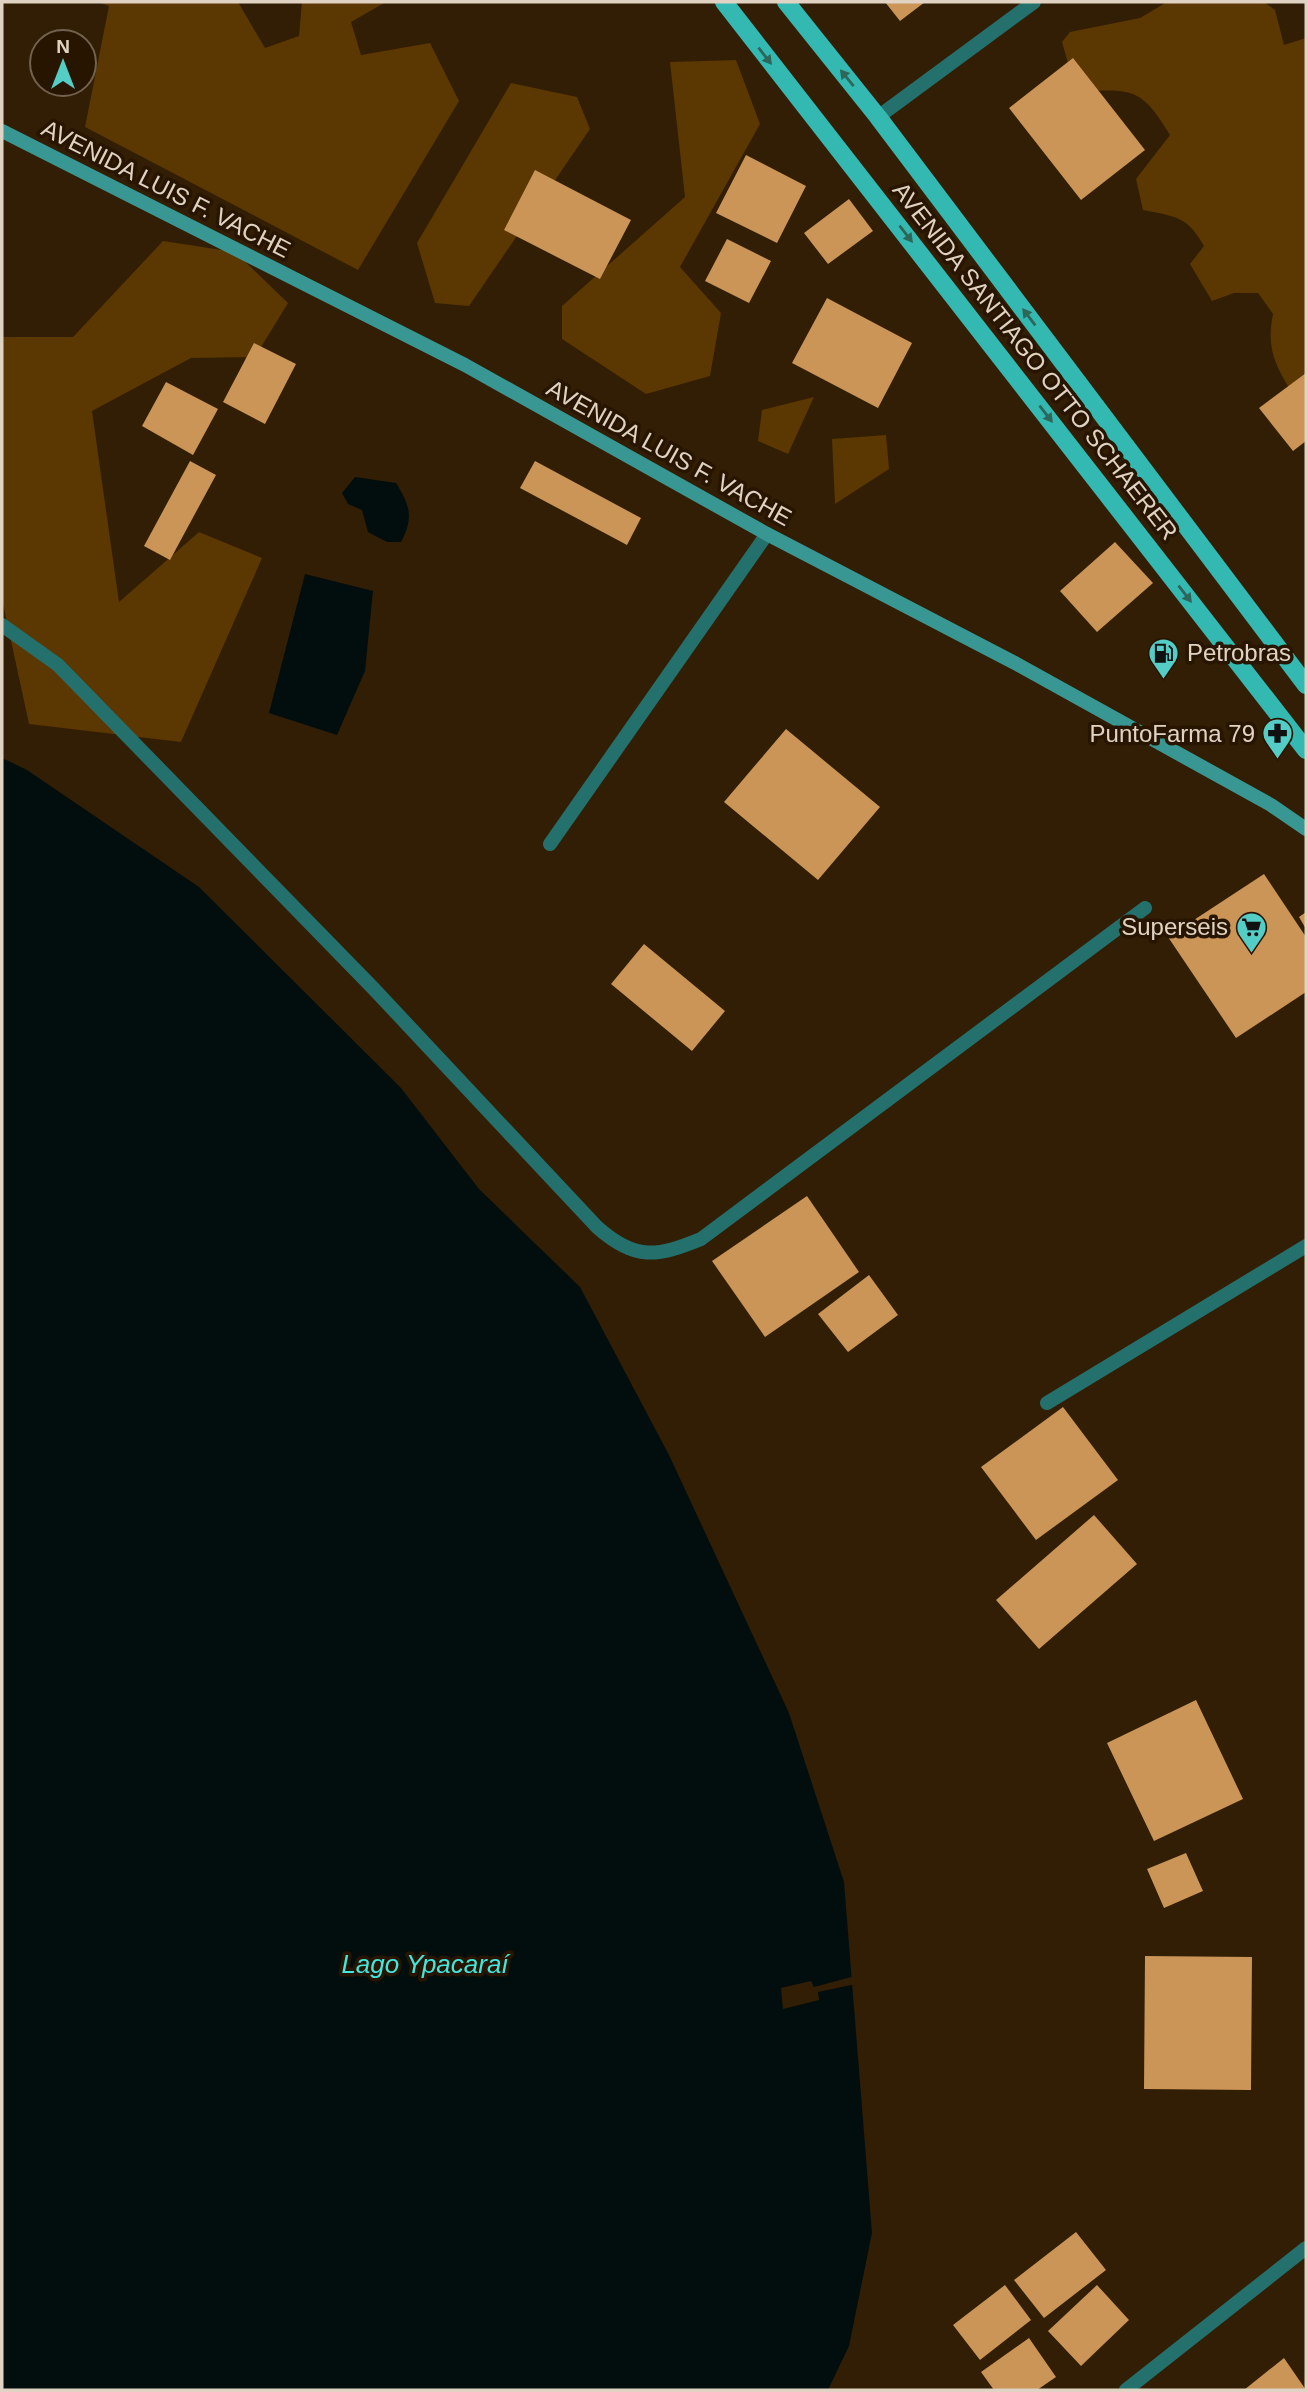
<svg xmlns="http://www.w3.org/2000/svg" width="1308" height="2392" viewBox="0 0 1308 2392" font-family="Helvetica,sans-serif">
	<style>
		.green { fill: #5b3701 }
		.water { fill: #020e0d }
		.pier { fill: #321e04 }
		.building { fill: #ca9556 }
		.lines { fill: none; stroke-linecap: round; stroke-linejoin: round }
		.street { stroke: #24706c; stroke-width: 14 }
		.secondary { stroke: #389793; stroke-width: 14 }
		.primary { stroke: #34b8b2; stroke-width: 18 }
		.oneway { fill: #2e6659 }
		.labels { text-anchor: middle; stroke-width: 7; stroke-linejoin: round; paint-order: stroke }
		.street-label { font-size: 24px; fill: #e0d3c4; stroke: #281500 }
		.poi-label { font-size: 24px; fill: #e0d3c4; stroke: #281500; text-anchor: end }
		.water-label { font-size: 26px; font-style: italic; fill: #40e7e0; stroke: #281500 }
	</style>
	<rect width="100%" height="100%" fill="#321e04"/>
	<path class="green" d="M 98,2 L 238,2 L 265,48 L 299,36 L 302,2 L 386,2 L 351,22 L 361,55 L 430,43 L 459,101 L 358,270 L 85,127 L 109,6 Z
		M 1167,2 L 1264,2 L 1275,10 L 1284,45 L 1306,38 L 1306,395 L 1293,394 C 1275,366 1266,348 1273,314 L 1258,293 L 1234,293 L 1212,301 L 1190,264 L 1204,246 C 1187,216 1177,217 1143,210 L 1136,179 L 1170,135 C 1140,85 1132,90 1076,91 L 1062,42 L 1070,32 L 1140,18 Z
		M 736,60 L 760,124 L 680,267 L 721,313 L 710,376 L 646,394 L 562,339 L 562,306 L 685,197 L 670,62 Z
		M 511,83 L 577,97 L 590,129 L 469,306 L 435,303 L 417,243 Z
		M 163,241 L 235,252 L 288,303 L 255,357 L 191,358 L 92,411 L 119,602 L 199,532 L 262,558 L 181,742 L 29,724 L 2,599 L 2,337 L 73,337 Z
		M 814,397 L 788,454 L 758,441 L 762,410 Z
		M 886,435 L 889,469 L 835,504 L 832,439 Z"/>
	<path class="water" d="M 355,477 L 396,483 C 410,505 414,518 401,542 L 387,542 L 368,532 L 362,510 L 348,504 L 342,493 Z
		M 305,574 L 373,591 L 365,671 L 337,735 L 269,713 Z
		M 2,758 L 27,770 L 199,887 L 401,1088 L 479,1189 L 580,1287 L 669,1455 L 789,1713 L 844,1882 L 872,2233 L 849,2346 L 828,2390 L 2,2390 Z"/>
	<path class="pier" d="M 855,1976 L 856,1984 L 818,1992 L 819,2000 L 783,2009 L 781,1988 L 811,1981 L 814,1987 Z"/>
	<path class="building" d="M 885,2 L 925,2 L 900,21 Z
		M 1073,58 L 1145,150 L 1081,200 L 1009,108 Z
		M 746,155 L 806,186 L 777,243 L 716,213 Z
		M 535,170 L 631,220 L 600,279 L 504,230 Z
		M 849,199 L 873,231 L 828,264 L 804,233 Z
		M 727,239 L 771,261 L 749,303 L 705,281 Z
		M 827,298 L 912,343 L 878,408 L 792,363 Z
		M 254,343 L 296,364 L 265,424 L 223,402 Z
		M 1306,373 L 1306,441 L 1293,451 L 1259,408 Z
		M 166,382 L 218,409 L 193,455 L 142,426 Z
		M 190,461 L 216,475 L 170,560 L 144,546 Z
		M 535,461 L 641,518 L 627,545 L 520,488 Z
		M 1115,542 L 1153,583 L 1097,632 L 1060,591 Z
		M 786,729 L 880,807 L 818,880 L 724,802 Z
		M 1264,874 L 1306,937 L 1306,992 L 1236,1038 L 1168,937 Z
		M 1306,912 L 1306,929 L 1299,917 Z
		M 644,944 L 725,1011 L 692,1051 L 611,984 Z
		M 807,1196 L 859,1272 L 765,1337 L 712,1261 Z
		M 869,1275 L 898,1315 L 848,1352 L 818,1314 Z
		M 1063,1407 L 1118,1480 L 1036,1540 L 981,1467 Z
		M 1094,1515 L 1137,1564 L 1039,1649 L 996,1600 Z
		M 1196,1700 L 1243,1799 L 1154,1841 L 1107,1743 Z
		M 1186,1853 L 1203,1891 L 1164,1908 L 1147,1869 Z
		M 1145,1956 L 1252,1957 L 1251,2090 L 1144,2089 Z
		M 1076,2232 L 1106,2270 L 1044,2318 L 1014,2280 Z
		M 1005,2285 L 1031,2320 L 980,2360 L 953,2325 Z
		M 1097,2285 L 1129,2320 L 1081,2366 L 1048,2331 Z
		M 1029,2338 L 1056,2377 L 1037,2390 L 994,2390 L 981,2372 Z
		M 1284,2358 L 1306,2390 L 1244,2390 Z"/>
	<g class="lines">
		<path class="street" d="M 878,117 L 1034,2
			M 2,625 L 58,665 L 373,988 L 597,1227 C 635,1261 657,1257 701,1239 L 1145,908
			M 550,844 L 767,534
			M 1047,1403 L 1306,1246
			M 1126,2390 L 1306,2248"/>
		<path class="secondary" d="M 2,131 L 465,365 L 767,534 L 1015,663 L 1271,805 L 1306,829"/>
		<path class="primary" d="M 724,2 L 1306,750
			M 786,2 L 878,117 L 1306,685"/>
	</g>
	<defs><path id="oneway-solid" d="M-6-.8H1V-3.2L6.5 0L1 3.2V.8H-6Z" transform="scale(1.75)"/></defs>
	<g class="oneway">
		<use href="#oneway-solid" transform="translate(765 56) rotate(52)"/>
		<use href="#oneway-solid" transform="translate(847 78) rotate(-129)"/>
		<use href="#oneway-solid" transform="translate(906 234) rotate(52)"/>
		<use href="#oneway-solid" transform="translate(1029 317) rotate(-127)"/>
		<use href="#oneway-solid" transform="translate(1046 414) rotate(52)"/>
		<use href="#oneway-solid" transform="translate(1185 594) rotate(52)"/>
	</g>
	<defs>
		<symbol id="fuel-pin" viewBox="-11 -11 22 30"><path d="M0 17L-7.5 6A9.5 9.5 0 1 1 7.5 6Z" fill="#54cdc7" stroke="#281500"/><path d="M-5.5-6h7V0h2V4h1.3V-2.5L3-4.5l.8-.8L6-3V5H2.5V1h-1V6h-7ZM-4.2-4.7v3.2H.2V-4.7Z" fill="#111"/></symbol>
		<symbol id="pharmacy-pin" viewBox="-11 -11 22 30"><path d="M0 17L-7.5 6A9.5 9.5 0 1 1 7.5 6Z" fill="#54cdc7" stroke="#281500"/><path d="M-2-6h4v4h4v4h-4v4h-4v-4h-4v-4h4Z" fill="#111"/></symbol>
		<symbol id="supermarket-pin" viewBox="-11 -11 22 30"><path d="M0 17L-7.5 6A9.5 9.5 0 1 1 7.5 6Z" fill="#54cdc7" stroke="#281500"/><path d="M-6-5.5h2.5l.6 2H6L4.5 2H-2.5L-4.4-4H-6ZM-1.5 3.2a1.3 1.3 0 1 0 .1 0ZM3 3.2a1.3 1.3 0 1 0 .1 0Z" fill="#111"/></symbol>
	</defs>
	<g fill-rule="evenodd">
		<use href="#fuel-pin" x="1146" y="636" width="35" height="47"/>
		<use href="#pharmacy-pin" x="1260" y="716" width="35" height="47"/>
		<use href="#supermarket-pin" x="1234" y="910" width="35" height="47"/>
	</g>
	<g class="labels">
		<g class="street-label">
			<text transform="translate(166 189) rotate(27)" y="8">AVENIDA LUIS F. VACHE</text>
			<text transform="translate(1035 361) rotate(52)" y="8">AVENIDA SANTIAGO OTTO SCHAERER</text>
			<text transform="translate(669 453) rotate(29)" y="8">AVENIDA LUIS F. VACHE</text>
		</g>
		<g class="poi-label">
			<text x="1187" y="661" text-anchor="start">Petrobras</text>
			<text x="1255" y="742">PuntoFarma 79</text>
			<text x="1228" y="935">Superseis</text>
		</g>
		<g class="water-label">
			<text x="425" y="1973">Lago Ypacaraí</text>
		</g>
	</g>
	<rect width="1308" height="2392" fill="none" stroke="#e0d3c4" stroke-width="7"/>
	<g transform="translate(63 63)"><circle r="33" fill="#281500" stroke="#72614e" stroke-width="2"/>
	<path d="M0-5L12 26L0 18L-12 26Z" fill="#54cdc7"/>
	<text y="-10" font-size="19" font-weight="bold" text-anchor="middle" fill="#e0d3c4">N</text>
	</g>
</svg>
